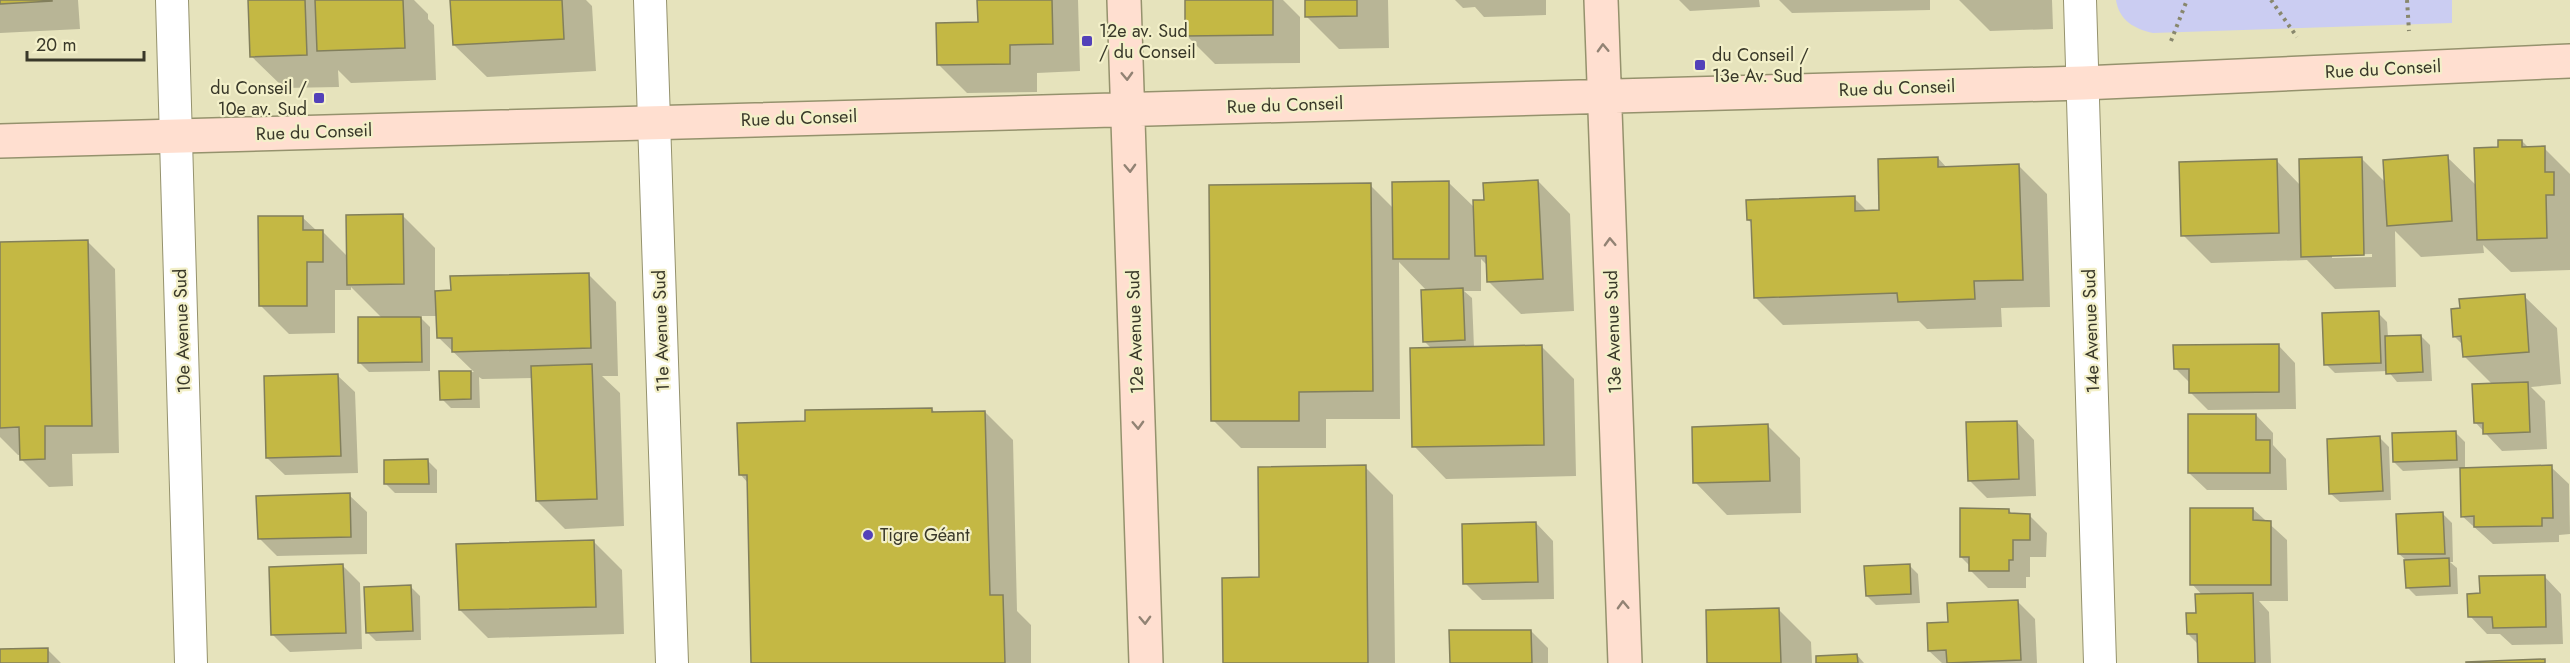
<svg xmlns="http://www.w3.org/2000/svg" width="2570" height="663" viewBox="0 0 2570 663" font-family="Jost,sans-serif">
	<style>
		.green { fill: #cbcdf2 }
		.shadow { fill: #0003; fill-rule: evenodd }
		.building { fill: #c4b844; stroke: #827f5c; stroke-width: 1.5 }
		.lines { fill: none; stroke-linecap: round; stroke-linejoin: round }
		.street-casing { stroke: #95926d; stroke-width: 34 }
		.secondary-casing { stroke: #95926d; stroke-width: 36 }
		.path { stroke: #88876d; stroke-width: 4; stroke-dasharray: 3 4.5; stroke-linecap: butt }
		.street { stroke: #fff; stroke-width: 32 }
		.secondary { stroke: #ffdfd0; stroke-width: 33 }
		.oneway { stroke: #928374 }
		.poi-dot { fill: #5341b9; stroke: #f3f0c9; stroke-width: 2 }
		.labels { text-anchor: middle; stroke-width: 4.5; stroke-linejoin: round; paint-order: stroke }
		.poi-label { font-size: 18px; fill: #393829; stroke: #f3f0c9; text-anchor: start }
		.street-label { font-size: 18px; fill: #393829; stroke: #f3f0c9 }
	</style>
	<rect width="100%" height="100%" fill="#e6e3bc"/>
	<path class="green" d="M 2116,0 L 2452,0 L 2452,23 L 2153,33 C 2134,29 2119,20 2116,0 Z"/>
	<path class="shadow" d="M 0,0 L 78,0 L 80,29 L 0,33 Z
		M 250,0 L 414,0 L 428,14 L 428,19 L 434,25 L 436,80 L 351,83 L 338,70 L 339,87 L 284,88 L 251,56 Z
		M 452,0 L 586,0 L 592,6 L 596,71 L 487,77 L 454,45 Z
		M 977,0 L 1078,0 L 1080,71 L 1037,73 L 1037,92 L 967,93 L 939,65 L 980,24 Z
		M 1186,0 L 1283,0 L 1300,17 L 1300,63 L 1215,64 L 1187,36 Z
		M 1306,0 L 1388,0 L 1389,48 L 1339,49 L 1307,17 Z
		M 1455,0 L 1546,0 L 1546,15 L 1484,17 L 1475,7 L 1463,8 Z
		M 1679,0 L 1759,0 L 1760,7 L 1690,11 Z
		M 1779,0 L 1930,0 L 1930,10 L 1792,13 Z
		M 1959,0 L 2052,0 L 2053,29 L 1990,31 Z
		M 2522,141 L 2529,148 L 2544,148 L 2570,174 L 2570,270 L 2511,272 L 2483,245 L 2484,253 L 2421,257 L 2395,231 L 2396,287 L 2335,289 L 2307,260 L 2211,263 L 2183,235 L 2276,160 L 2301,186 L 2361,158 L 2386,183 L 2447,157 L 2477,186 L 2499,149 ZM 2372,254 L 2372,257 L 2332,258 L 2332,255 Z
		M 1938,158 L 1947,168 L 2019,166 L 2047,194 L 2050,307 L 2001,308 L 2002,327 L 1927,329 L 1919,321 L 1783,325 L 1755,297 L 1753,224 L 1748,220 L 1854,198 L 1868,212 L 1881,211 Z
		M 1538,181 L 1570,214 L 1574,311 L 1521,314 L 1489,282 L 1488,266 L 1481,259 L 1481,291 L 1464,291 L 1472,298 L 1474,348 L 1542,347 L 1574,379 L 1576,476 L 1446,479 L 1414,446 L 1432,349 L 1425,342 L 1427,291 L 1399,262 L 1400,419 L 1326,419 L 1326,448 L 1241,448 L 1213,420 L 1370,185 L 1394,209 L 1448,182 L 1475,208 L 1485,202 Z
		M 402,215 L 435,248 L 435,292 L 588,274 L 616,302 L 618,376 L 602,376 L 620,393 L 624,526 L 565,529 L 537,501 L 533,378 L 482,379 L 479,377 L 480,408 L 451,408 L 442,399 L 441,373 L 474,372 L 438,337 L 438,316 L 419,316 L 430,327 L 430,371 L 369,372 L 360,363 L 382,318 L 351,287 L 351,290 L 335,290 L 335,333 L 289,334 L 261,306 L 302,217 L 317,231 L 322,231 L 348,257 Z
		M 87,241 L 115,269 L 119,453 L 72,454 L 73,486 L 49,487 L 21,459 L 21,455 L 18,455 L 0,437 L 0,243 Z
		M 2524,296 L 2557,328 L 2561,384 L 2531,387 L 2545,401 L 2547,449 L 2502,451 L 2475,422 L 2493,385 L 2465,357 L 2464,346 L 2454,336 Z
		M 2378,313 L 2387,322 L 2388,337 L 2421,336 L 2430,345 L 2432,381 L 2397,382 L 2388,371 L 2335,373 L 2326,364 Z
		M 2278,345 L 2295,363 L 2296,409 L 2208,410 L 2191,393 L 2191,384 L 2175,368 Z
		M 337,375 L 355,392 L 358,473 L 285,475 L 267,458 Z
		M 932,409 L 936,414 L 985,412 L 1013,440 L 1017,611 L 1031,625 L 1031,663 L 752,663 L 748,483 L 740,474 L 807,422 Z
		M 2256,415 L 2273,433 L 2273,445 L 2286,459 L 2287,490 L 2207,490 L 2189,473 Z
		M 2017,422 L 2034,440 L 2036,496 L 1987,498 L 1969,480 Z
		M 1768,426 L 1800,458 L 1801,513 L 1727,515 L 1695,482 Z
		M 2456,433 L 2465,442 L 2465,469 L 2551,467 L 2569,484 L 2570,534 L 2559,535 L 2559,542 L 2493,544 L 2462,516 L 2462,468 L 2403,471 L 2394,462 Z
		M 2380,438 L 2389,447 L 2391,500 L 2340,502 L 2331,494 Z
		M 428,461 L 437,470 L 437,493 L 395,493 L 386,484 Z
		M 1365,467 L 1393,495 L 1395,663 L 1225,663 L 1261,579 Z
		M 349,495 L 367,512 L 367,554 L 277,556 L 259,538 Z
		M 2253,509 L 2287,540 L 2288,601 L 2259,601 L 2269,612 L 2271,663 L 2199,663 L 2198,644 L 2188,634 L 2203,596 L 2192,584 Z
		M 2009,510 L 2013,515 L 2029,515 L 2047,533 L 2046,557 L 2030,557 L 2030,577 L 2026,577 L 2026,588 L 1988,588 L 1970,570 L 1970,566 L 1961,557 Z
		M 2443,514 L 2452,523 L 2453,562 L 2450,562 L 2457,568 L 2458,594 L 2416,596 L 2407,587 L 2406,560 L 2399,554 Z
		M 1536,523 L 1553,541 L 1554,599 L 1482,600 L 1465,583 Z
		M 594,542 L 622,570 L 624,634 L 488,638 L 460,610 Z
		M 1909,565 L 1918,574 L 1920,603 L 1876,605 L 1867,596 Z
		M 343,566 L 360,583 L 362,649 L 290,652 L 273,635 Z
		M 2544,576 L 2561,594 L 2563,644 L 2512,645 L 2500,634 L 2487,634 L 2470,616 L 2481,595 Z
		M 411,587 L 420,596 L 421,640 L 376,641 L 367,632 Z
		M 2018,602 L 2035,619 L 2037,663 L 1942,663 L 1929,651 L 1950,623 Z
		M 1779,610 L 1811,642 L 1812,663 L 1709,663 Z
		M 1531,631 L 1548,648 L 1548,663 L 1451,663 Z
		M 47,649 L 61,663 L 0,663 L 0,650 Z
		M 1857,655 L 1864,663 L 1818,663 Z"/>
	<path class="building" d="M 0,0 L 52,0 L 52,1 L 0,4 Z
		M 248,0 L 305,0 L 307,55 L 250,57 Z
		M 315,0 L 403,0 L 405,48 L 317,51 Z
		M 450,0 L 562,0 L 564,39 L 453,45 Z
		M 977,0 L 1052,0 L 1053,44 L 1010,45 L 1010,64 L 937,65 L 936,23 L 978,22 Z
		M 1185,0 L 1273,0 L 1273,35 L 1185,36 Z
		M 1305,0 L 1357,0 L 1357,16 L 1305,17 Z
		M 2498,140 L 2522,140 L 2522,147 L 2545,146 L 2545,172 L 2554,172 L 2554,195 L 2546,195 L 2547,238 L 2477,240 L 2474,148 L 2498,147 Z
		M 2448,155 L 2452,221 L 2387,226 L 2383,160 Z
		M 1938,157 L 1938,167 L 2019,164 L 2023,280 L 1974,281 L 1975,299 L 1898,302 L 1897,293 L 1754,298 L 1751,220 L 1747,220 L 1746,200 L 1855,196 L 1855,211 L 1879,210 L 1878,159 Z
		M 2362,157 L 2364,255 L 2301,257 L 2299,159 Z
		M 2277,159 L 2279,233 L 2181,236 L 2179,162 Z
		M 1538,180 L 1543,279 L 1487,282 L 1486,256 L 1475,256 L 1473,200 L 1484,200 L 1483,183 Z
		M 1449,181 L 1449,259 L 1393,259 L 1392,182 Z
		M 1371,183 L 1373,391 L 1299,392 L 1299,421 L 1211,421 L 1209,185 Z
		M 403,214 L 404,284 L 347,285 L 346,215 Z
		M 258,216 L 303,216 L 303,230 L 323,230 L 323,262 L 307,262 L 307,306 L 259,306 Z
		M 88,240 L 92,426 L 45,426 L 45,459 L 20,460 L 19,427 L 0,428 L 0,242 Z
		M 589,273 L 591,348 L 452,352 L 452,338 L 437,338 L 435,291 L 451,290 L 450,276 Z
		M 1463,288 L 1465,340 L 1423,342 L 1421,290 Z
		M 2525,294 L 2529,352 L 2463,357 L 2461,336 L 2453,337 L 2451,309 L 2460,308 L 2459,299 Z
		M 2379,311 L 2381,363 L 2324,365 L 2322,313 Z
		M 358,317 L 421,317 L 422,362 L 358,363 Z
		M 2421,335 L 2423,372 L 2386,374 L 2385,336 Z
		M 2279,344 L 2279,392 L 2189,393 L 2189,369 L 2174,369 L 2173,345 Z
		M 1542,345 L 1544,445 L 1412,447 L 1410,348 Z
		M 592,364 L 597,499 L 536,501 L 531,366 Z
		M 439,371 L 471,371 L 471,399 L 440,400 Z
		M 338,374 L 341,456 L 266,458 L 264,376 Z
		M 2528,382 L 2530,432 L 2483,434 L 2483,423 L 2474,423 L 2472,384 Z
		M 932,408 L 932,412 L 985,411 L 990,595 L 1003,595 L 1005,663 L 751,663 L 747,475 L 739,475 L 737,423 L 805,421 L 805,410 Z
		M 2188,414 L 2256,414 L 2256,440 L 2270,440 L 2270,473 L 2188,473 Z
		M 2017,421 L 2019,479 L 1968,481 L 1966,422 Z
		M 1768,424 L 1770,481 L 1693,483 L 1692,427 Z
		M 2456,431 L 2457,460 L 2393,462 L 2392,433 Z
		M 2380,436 L 2383,491 L 2329,494 L 2327,439 Z
		M 428,459 L 429,484 L 384,484 L 384,460 Z
		M 1366,465 L 1368,663 L 1223,663 L 1222,578 L 1259,577 L 1258,467 Z
		M 2552,465 L 2553,518 L 2542,518 L 2542,526 L 2474,527 L 2474,516 L 2461,517 L 2460,468 Z
		M 350,493 L 351,537 L 258,539 L 256,496 Z
		M 1960,508 L 2009,509 L 2009,513 L 2030,514 L 2030,540 L 2013,540 L 2013,560 L 2009,560 L 2009,571 L 1969,571 L 1969,557 L 1960,557 Z
		M 2190,508 L 2253,508 L 2253,520 L 2271,521 L 2271,585 L 2190,585 Z
		M 2443,512 L 2445,554 L 2398,554 L 2396,514 Z
		M 1536,522 L 1538,582 L 1463,584 L 1462,524 Z
		M 594,540 L 596,607 L 459,610 L 456,544 Z
		M 2449,558 L 2450,586 L 2406,588 L 2404,560 Z
		M 343,564 L 346,633 L 271,635 L 269,567 Z
		M 1910,564 L 1911,594 L 1866,596 L 1864,566 Z
		M 2545,575 L 2546,627 L 2493,628 L 2492,617 L 2468,617 L 2467,594 L 2480,593 L 2479,576 Z
		M 411,585 L 413,631 L 366,633 L 364,587 Z
		M 2253,593 L 2255,663 L 2198,663 L 2197,634 L 2187,634 L 2186,613 L 2196,613 L 2195,594 Z
		M 2018,600 L 2021,660 L 1947,663 L 1946,650 L 1928,651 L 1927,623 L 1948,622 L 1947,603 Z
		M 1779,608 L 1781,663 L 1707,663 L 1706,610 Z
		M 1449,630 L 1531,630 L 1532,663 L 1450,663 Z
		M 48,648 L 48,663 L 0,663 L 0,649 Z
		M 1857,654 L 1858,663 L 1816,663 L 1816,656 Z
		M 2545,659 L 2545,663 L 2466,663 L 2466,662 Z"/>
	<g class="lines">
		<defs>
			<path id="street" d="M 172,0 L 191,663
				M 650,0 L 672,663
				M 2080,0 L 2100,663"/>
			<path id="secondary" d="M 1124,0 L 1146,663
				M 1601,0 L 1625,663
				M 0,141 L 2083,83 L 2570,61"/>
		</defs>
		<use href="#street" class="street-casing"/>
		<use href="#secondary" class="secondary-casing"/>
		<path class="path" d="M 2271,0 L 2297,37
			M 2407,0 L 2409,31
			M 2171,41 L 2187,0"/>
		<use href="#street" class="street"/>
		<use href="#secondary" class="secondary"/>
	</g>
	<defs><path id="oneway-chevron" d="M-2-3.5L2.5 0L-2 3.5" fill="none" stroke-width="1.6" stroke-linecap="round" stroke-linejoin="round" transform="scale(1.5)"/></defs>
	<g class="oneway">
		<use href="#oneway-chevron" transform="translate(1603 48) rotate(-92)"/>
		<use href="#oneway-chevron" transform="translate(1127 76) rotate(88)"/>
		<use href="#oneway-chevron" transform="translate(1130 168) rotate(88)"/>
		<use href="#oneway-chevron" transform="translate(1610 242) rotate(-92)"/>
		<use href="#oneway-chevron" transform="translate(1138 425) rotate(88)"/>
		<use href="#oneway-chevron" transform="translate(1623 605) rotate(-92)"/>
		<use href="#oneway-chevron" transform="translate(1145 620) rotate(88)"/>
	</g>
	<g class="poi-dot">
		<rect x="1081" y="35" width="12" height="12" rx="3"/>
		<rect x="1694" y="59" width="12" height="12" rx="3"/>
		<rect x="313" y="92" width="12" height="12" rx="3"/>
		<circle cx="868" cy="535" r="6"/>
	</g>
	<g class="labels">
		<g class="poi-label">
			<text x="1099" y="37">12e av. Sud<tspan x="1099" dy="21">/ du Conseil</tspan></text>
			<text x="1712" y="61">du Conseil /<tspan x="1712" dy="21">13e Av. Sud</tspan></text>
			<text x="307" y="94" text-anchor="end">du Conseil /<tspan x="307" dy="21">10e av. Sud</tspan></text>
			<text x="880" y="541">Tigre Géant</text>
		</g>
		<g class="street-label">
			<text transform="translate(2383 69) rotate(-3)" y="6">Rue du Conseil</text>
			<text transform="translate(1897 88) rotate(-2)" y="6">Rue du Conseil</text>
			<text transform="translate(1285 105) rotate(-2)" y="6">Rue du Conseil</text>
			<text transform="translate(799 118) rotate(-2)" y="6">Rue du Conseil</text>
			<text transform="translate(314 132) rotate(-2)" y="6">Rue du Conseil</text>
			<text transform="translate(182 331) rotate(-92)" y="6">10e Avenue Sud</text>
			<text transform="translate(661 331) rotate(-92)" y="6">11e Avenue Sud</text>
			<text transform="translate(2091 331) rotate(-92)" y="6">14e Avenue Sud</text>
			<text transform="translate(1135 332) rotate(-92)" y="6">12e Avenue Sud</text>
			<text transform="translate(1613 332) rotate(-92)" y="6">13e Avenue Sud</text>
		</g>
	</g>
	<path d="M27 51v9h117v-9" fill="none" stroke="#393829" stroke-width="3"/>
	<text x="36" y="51" font-size="18" fill="#393829" stroke="#f3f0c9" stroke-width="4.5" paint-order="stroke">20 m</text>
</svg>
